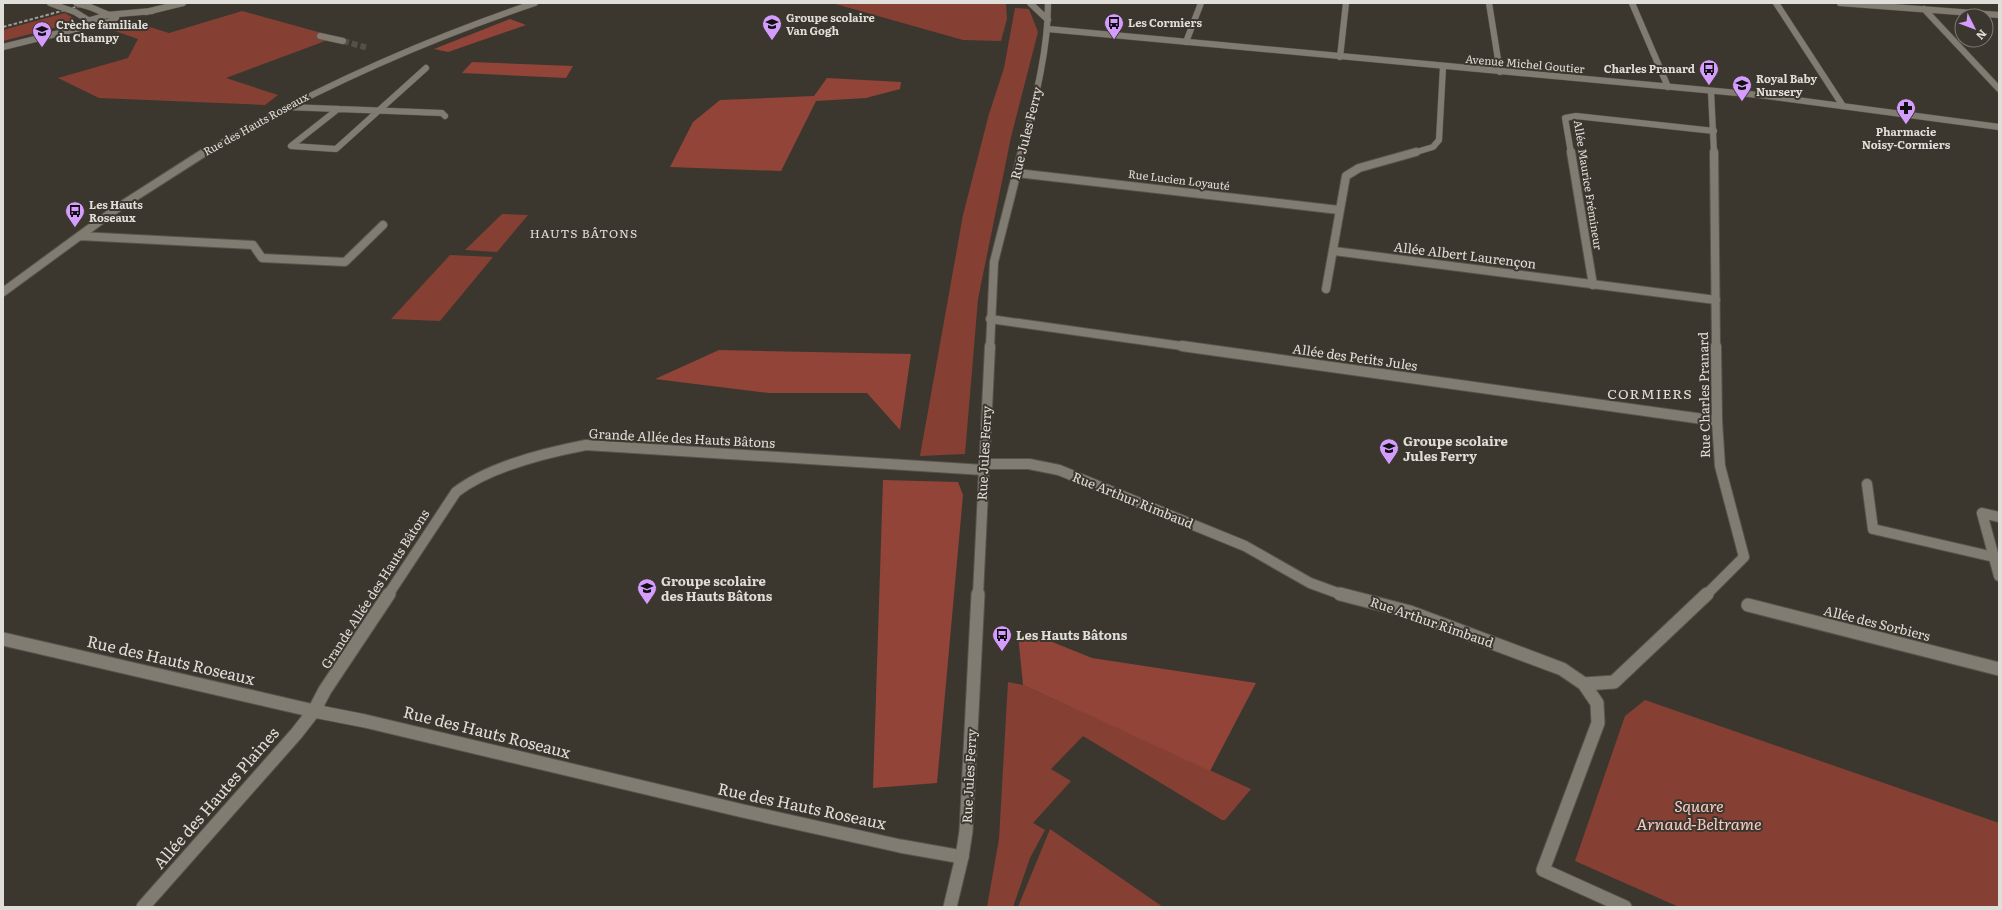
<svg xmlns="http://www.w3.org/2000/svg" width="2002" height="910" viewBox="0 0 2002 910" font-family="Literata,serif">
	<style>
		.green { fill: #863f33 }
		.forest { fill: #924438 }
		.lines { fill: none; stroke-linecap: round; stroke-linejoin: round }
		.street-tunnel { stroke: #545048; stroke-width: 6; stroke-dasharray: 6 3; stroke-linecap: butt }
		.street-far3-casing { stroke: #57544d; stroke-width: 7 }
		.street-far2-casing { stroke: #57544d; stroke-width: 10 }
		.street-far1-casing { stroke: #57544d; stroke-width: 12 }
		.street-casing { stroke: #57544d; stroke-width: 15 }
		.secondary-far3-casing { stroke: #57544d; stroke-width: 7 }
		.secondary-far2-casing { stroke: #57544d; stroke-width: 10 }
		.secondary-far1-casing { stroke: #57544d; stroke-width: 12 }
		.secondary-casing { stroke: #57544d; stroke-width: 15 }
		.street-far3 { stroke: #817c72; stroke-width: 6 }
		.street-far2 { stroke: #817c72; stroke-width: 8 }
		.street-far1 { stroke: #817c72; stroke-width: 10 }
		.street { stroke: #817c72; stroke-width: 13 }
		.secondary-far3 { stroke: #817c72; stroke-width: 6 }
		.secondary-far2 { stroke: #817c72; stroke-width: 8 }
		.secondary-far1 { stroke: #817c72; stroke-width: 10 }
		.secondary { stroke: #817c72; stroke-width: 13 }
		.rail { stroke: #a09d97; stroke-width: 2; stroke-dasharray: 3.5 2; stroke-linecap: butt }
		.street-bridge-casing { stroke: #57544d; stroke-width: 7; stroke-linecap: butt }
		.street-bridge { stroke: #817c72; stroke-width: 6 }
		.labels { text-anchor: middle; stroke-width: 4; stroke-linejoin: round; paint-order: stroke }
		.far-poi-label { font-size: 11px; font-weight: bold; fill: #e0ded8; stroke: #3b372f; text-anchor: start }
		.far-street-label { font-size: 11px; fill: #e0ded8; stroke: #3b372f }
		.far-neighbourhood-label { font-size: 12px; letter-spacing: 1px; fill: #e0ded8; stroke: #3b372f }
		.street-label { font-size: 13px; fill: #e0ded8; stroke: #3b372f }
		.poi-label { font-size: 13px; font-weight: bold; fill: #e0ded8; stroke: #3b372f; text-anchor: start }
		.neighbourhood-label { font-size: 14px; letter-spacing: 1px; fill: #e0ded8; stroke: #3b372f }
		.near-street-label { font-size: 16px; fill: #e0ded8; stroke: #3b372f }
		.near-park-label { font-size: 16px; font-style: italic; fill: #facbc2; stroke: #3b372f }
	</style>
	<rect width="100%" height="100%" fill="#3b372f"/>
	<path class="green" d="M 832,3 L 1006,3 L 1007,19 L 1001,41 L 963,40 Z
		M 1015,8 L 1029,9 L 1038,32 L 1011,137 L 978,299 L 965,454 L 920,456 L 963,215 L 989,114 L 1004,68 Z
		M 242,11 L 336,37 L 226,78 L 278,95 L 265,105 L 99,98 L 58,78 L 128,58 L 138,39 L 109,29 L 137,23 L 169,33 Z
		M 65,13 L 75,19 L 73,23 L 3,41 L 3,30 Z
		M 502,214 L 528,215 L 497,252 L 465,250 Z
		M 450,255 L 493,257 L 440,321 L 391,319 Z
		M 1008,682 L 1023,685 L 1251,789 L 1225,820 L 1222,820 L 1083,736 L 1051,769 L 1071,781 L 1033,823 L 1045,830 L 1030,858 L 1013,907 L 987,907 L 999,839 Z
		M 1645,700 L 1999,823 L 1999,907 L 1679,907 L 1575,861 L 1625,716 Z
		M 1050,829 L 1163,907 L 1018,907 Z"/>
	<path class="forest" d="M 510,19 L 526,25 L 448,52 L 434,49 Z
		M 472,62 L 573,66 L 566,78 L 462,73 Z
		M 827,78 L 901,82 L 900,89 L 866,98 L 816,101 L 781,171 L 670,167 L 693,122 L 720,100 L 814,96 Z
		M 719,350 L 911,354 L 900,430 L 867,393 L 769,393 L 655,379 Z
		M 883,480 L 958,482 L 963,495 L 937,783 L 873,788 Z
		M 1018,634 L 1035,635 L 1092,658 L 1256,683 L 1210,771 L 1023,685 Z"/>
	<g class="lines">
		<path class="street-tunnel" d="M 343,41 L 368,48"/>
		<defs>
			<path id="street-far3" d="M 50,3 L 58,6
				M 1489,3 L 1500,72
				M 1632,3 L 1668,87
				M 1776,3 L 1843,106
				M 1840,3 L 1999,15
				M 90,7 L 109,15
				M 1924,9 L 1999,89
				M 75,12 L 88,20
				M 320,36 L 343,41
				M 1186,42 L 1201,3
				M 1340,57 L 1346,3
				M 1711,91 L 1714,153
				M 287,107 L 442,113 L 445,116
				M 338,109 L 291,146 L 336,149 L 426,68
				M 204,153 C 309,92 419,42 535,3
				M 1413,153 L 1433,147 L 1439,140 L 1443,67
				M 1571,153 L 1565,118 L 1576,116 L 1714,131"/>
			<path id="street-far2" d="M 1571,152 L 1593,285
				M 1714,152 L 1716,347
				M 1017,173 L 1339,210
				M 80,236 L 253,245 L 262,258 L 345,262 L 383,225
				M 1334,251 L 1716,300
				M 1326,289 L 1346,176 L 1359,168 L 1416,152
				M 3,292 L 119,207 L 205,152
				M 990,319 L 1189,347"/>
			<path id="street-far1" d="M 1182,346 L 1717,421
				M 984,464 L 1029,464 L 1059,470 L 1245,546 L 1310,583 L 1343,595
				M 1867,484 L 1873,529 L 1994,557
				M 1999,517 L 1982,513 L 1999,576
				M 388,595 L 456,492 C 490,466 544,453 586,445 L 984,470
				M 1706,595 L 1744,557 L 1720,466 L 1717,421 L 1716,346"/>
			<path id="street" d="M 1340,594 L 1410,612 L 1562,669 L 1584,684 L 1597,703 L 1598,723 L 1543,870 L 1625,907
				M 1748,605 L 1999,669
				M 3,639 L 314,711 L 365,721 L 743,811 L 900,846 L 962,857
				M 1584,684 L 1614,682 L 1707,594
				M 143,907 L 296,734 L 314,711 L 325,690 L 389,594"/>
			<path id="secondary-far3" d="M 1030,3 L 1048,20
				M 146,12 L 183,3
				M 113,15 L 116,18 C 107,23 96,27 87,21 L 107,15 L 152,11
				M 1048,29 L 1759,95 L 1999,127
				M 3,47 L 96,24
				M 1021,153 C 1034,103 1048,54 1048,3"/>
			<path id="secondary-far2" d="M 990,347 L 994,262 L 1022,152"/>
			<path id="secondary-far1" d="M 978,595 L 990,346"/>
			<path id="secondary" d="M 950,907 L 962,857 L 966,831 L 978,594"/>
		</defs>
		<use href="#street-far3" class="street-far3-casing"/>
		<use href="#street-far2" class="street-far2-casing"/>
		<use href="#street-far1" class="street-far1-casing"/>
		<use href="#street" class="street-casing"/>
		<use href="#secondary-far3" class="secondary-far3-casing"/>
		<use href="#secondary-far2" class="secondary-far2-casing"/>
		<use href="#secondary-far1" class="secondary-far1-casing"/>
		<use href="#secondary" class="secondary-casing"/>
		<use href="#street-far3" class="street-far3"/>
		<use href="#street-far2" class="street-far2"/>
		<use href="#street-far1" class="street-far1"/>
		<use href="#street" class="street"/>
		<use href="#secondary-far3" class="secondary-far3"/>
		<use href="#secondary-far2" class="secondary-far2"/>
		<use href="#secondary-far1" class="secondary-far1"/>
		<use href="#secondary" class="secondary"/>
		<path class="rail" d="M 3,27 L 91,3"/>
		<defs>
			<path id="street-bridge" d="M 76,3 L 90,7
				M 58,6 L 75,12"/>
		</defs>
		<use href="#street-bridge" class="street-bridge-casing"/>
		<use href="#street-bridge" class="street-bridge"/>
	</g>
	<defs>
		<symbol id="bus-pin" viewBox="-11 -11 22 30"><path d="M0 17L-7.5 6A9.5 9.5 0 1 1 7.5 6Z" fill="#d49cfc" stroke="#3b372f"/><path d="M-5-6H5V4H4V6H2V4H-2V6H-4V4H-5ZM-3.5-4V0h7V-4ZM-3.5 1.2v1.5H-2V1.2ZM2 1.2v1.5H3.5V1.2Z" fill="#111"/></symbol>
		<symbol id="school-pin" viewBox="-11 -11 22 30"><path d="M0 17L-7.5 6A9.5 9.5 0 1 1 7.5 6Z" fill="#d49cfc" stroke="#3b372f"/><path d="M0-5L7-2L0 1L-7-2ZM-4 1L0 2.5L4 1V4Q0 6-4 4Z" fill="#111"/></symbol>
		<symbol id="pharmacy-pin" viewBox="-11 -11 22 30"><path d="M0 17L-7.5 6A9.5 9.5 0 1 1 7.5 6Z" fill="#d49cfc" stroke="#3b372f"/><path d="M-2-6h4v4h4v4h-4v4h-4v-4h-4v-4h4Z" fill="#111"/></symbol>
	</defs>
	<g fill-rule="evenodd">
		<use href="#bus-pin" x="1103" y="12" width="22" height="30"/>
		<use href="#school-pin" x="761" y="13" width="22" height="30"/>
		<use href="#school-pin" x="31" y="20" width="22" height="30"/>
		<use href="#bus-pin" x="1698" y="58" width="22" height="30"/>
		<use href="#school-pin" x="1731" y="74" width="22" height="30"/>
		<use href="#pharmacy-pin" x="1895" y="97" width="22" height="30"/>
		<use href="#bus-pin" x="64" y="200" width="22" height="30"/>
		<use href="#school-pin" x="1378" y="437" width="22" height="30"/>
		<use href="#school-pin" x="636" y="577" width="22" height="30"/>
		<use href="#bus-pin" x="991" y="624" width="22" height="30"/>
	</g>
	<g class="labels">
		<g class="far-poi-label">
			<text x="786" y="22">Groupe scolaire<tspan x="786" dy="13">Van Gogh</tspan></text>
			<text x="1128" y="27">Les Cormiers</text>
			<text x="56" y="29">Crèche familiale<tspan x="56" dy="13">du Champy</tspan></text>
			<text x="1695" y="73" text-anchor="end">Charles Pranard</text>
			<text x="1756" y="83">Royal Baby<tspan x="1756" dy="13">Nursery</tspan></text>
			<text x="1906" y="136" text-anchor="middle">Pharmacie<tspan x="1906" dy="13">Noisy-Cormiers</tspan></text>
			<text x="89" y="209">Les Hauts<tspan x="89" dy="13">Roseaux</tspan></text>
		</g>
		<g class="far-street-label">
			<text transform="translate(1525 64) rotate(5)" y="4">Avenue Michel Goutier</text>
			<text transform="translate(256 124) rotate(-29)" y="4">Rue des Hauts Roseaux</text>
			<text transform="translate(1179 180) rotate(7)" y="4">Rue Lucien Loyauté</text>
			<text transform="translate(1588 185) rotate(81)" y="4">Allée Maurice Frémineur</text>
		</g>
		<g class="far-neighbourhood-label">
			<text x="584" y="238">HAUTS BÂTONS</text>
		</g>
		<g class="street-label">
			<text transform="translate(1026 133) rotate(-76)" y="5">Rue Jules Ferry</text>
			<text transform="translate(1465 255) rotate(7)" y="5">Allée Albert Laurençon</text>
			<text transform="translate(1355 357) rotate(8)" y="5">Allée des Petits Jules</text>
			<text transform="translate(1704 395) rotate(-91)" y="5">Rue Charles Pranard</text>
			<text transform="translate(682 438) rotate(3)" y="5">Grande Allée des Hauts Bâtons</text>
			<text transform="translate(984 453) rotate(-87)" y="5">Rue Jules Ferry</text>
			<text transform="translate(1133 500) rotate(22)" y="5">Rue Arthur Rimbaud</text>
			<text transform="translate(375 589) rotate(-57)" y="5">Grande Allée des Hauts Bâtons</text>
			<text transform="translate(1432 622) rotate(19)" y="5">Rue Arthur Rimbaud</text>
			<text transform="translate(1877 623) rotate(14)" y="5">Allée des Sorbiers</text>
			<text transform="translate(969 776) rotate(-87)" y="5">Rue Jules Ferry</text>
		</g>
		<g class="poi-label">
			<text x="1403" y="446">Groupe scolaire<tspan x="1403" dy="15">Jules Ferry</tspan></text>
			<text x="661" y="586">Groupe scolaire<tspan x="661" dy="15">des Hauts Bâtons</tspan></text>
			<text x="1016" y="640">Les Hauts Bâtons</text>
		</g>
		<g class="neighbourhood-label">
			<text x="1650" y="399">CORMIERS</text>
		</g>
		<g class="near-street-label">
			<text transform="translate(171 660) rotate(13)" y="6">Rue des Hauts Roseaux</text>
			<text transform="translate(487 732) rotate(14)" y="6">Rue des Hauts Roseaux</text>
			<text transform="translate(216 798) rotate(-49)" y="6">Allée des Hautes Plaines</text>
			<text transform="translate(802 806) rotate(12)" y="6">Rue des Hauts Roseaux</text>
		</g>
		<g class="near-park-label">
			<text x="1699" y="812">Square<tspan x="1699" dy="18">Arnaud-Beltrame</tspan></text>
		</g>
	</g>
	<rect width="2002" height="910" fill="none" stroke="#e0ded8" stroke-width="8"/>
	<g transform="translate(1974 28) rotate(132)"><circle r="19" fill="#3b372f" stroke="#7d7a73"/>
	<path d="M0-3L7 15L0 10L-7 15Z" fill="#d49cfc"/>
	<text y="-6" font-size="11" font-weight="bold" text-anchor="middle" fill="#e0ded8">N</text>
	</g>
</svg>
